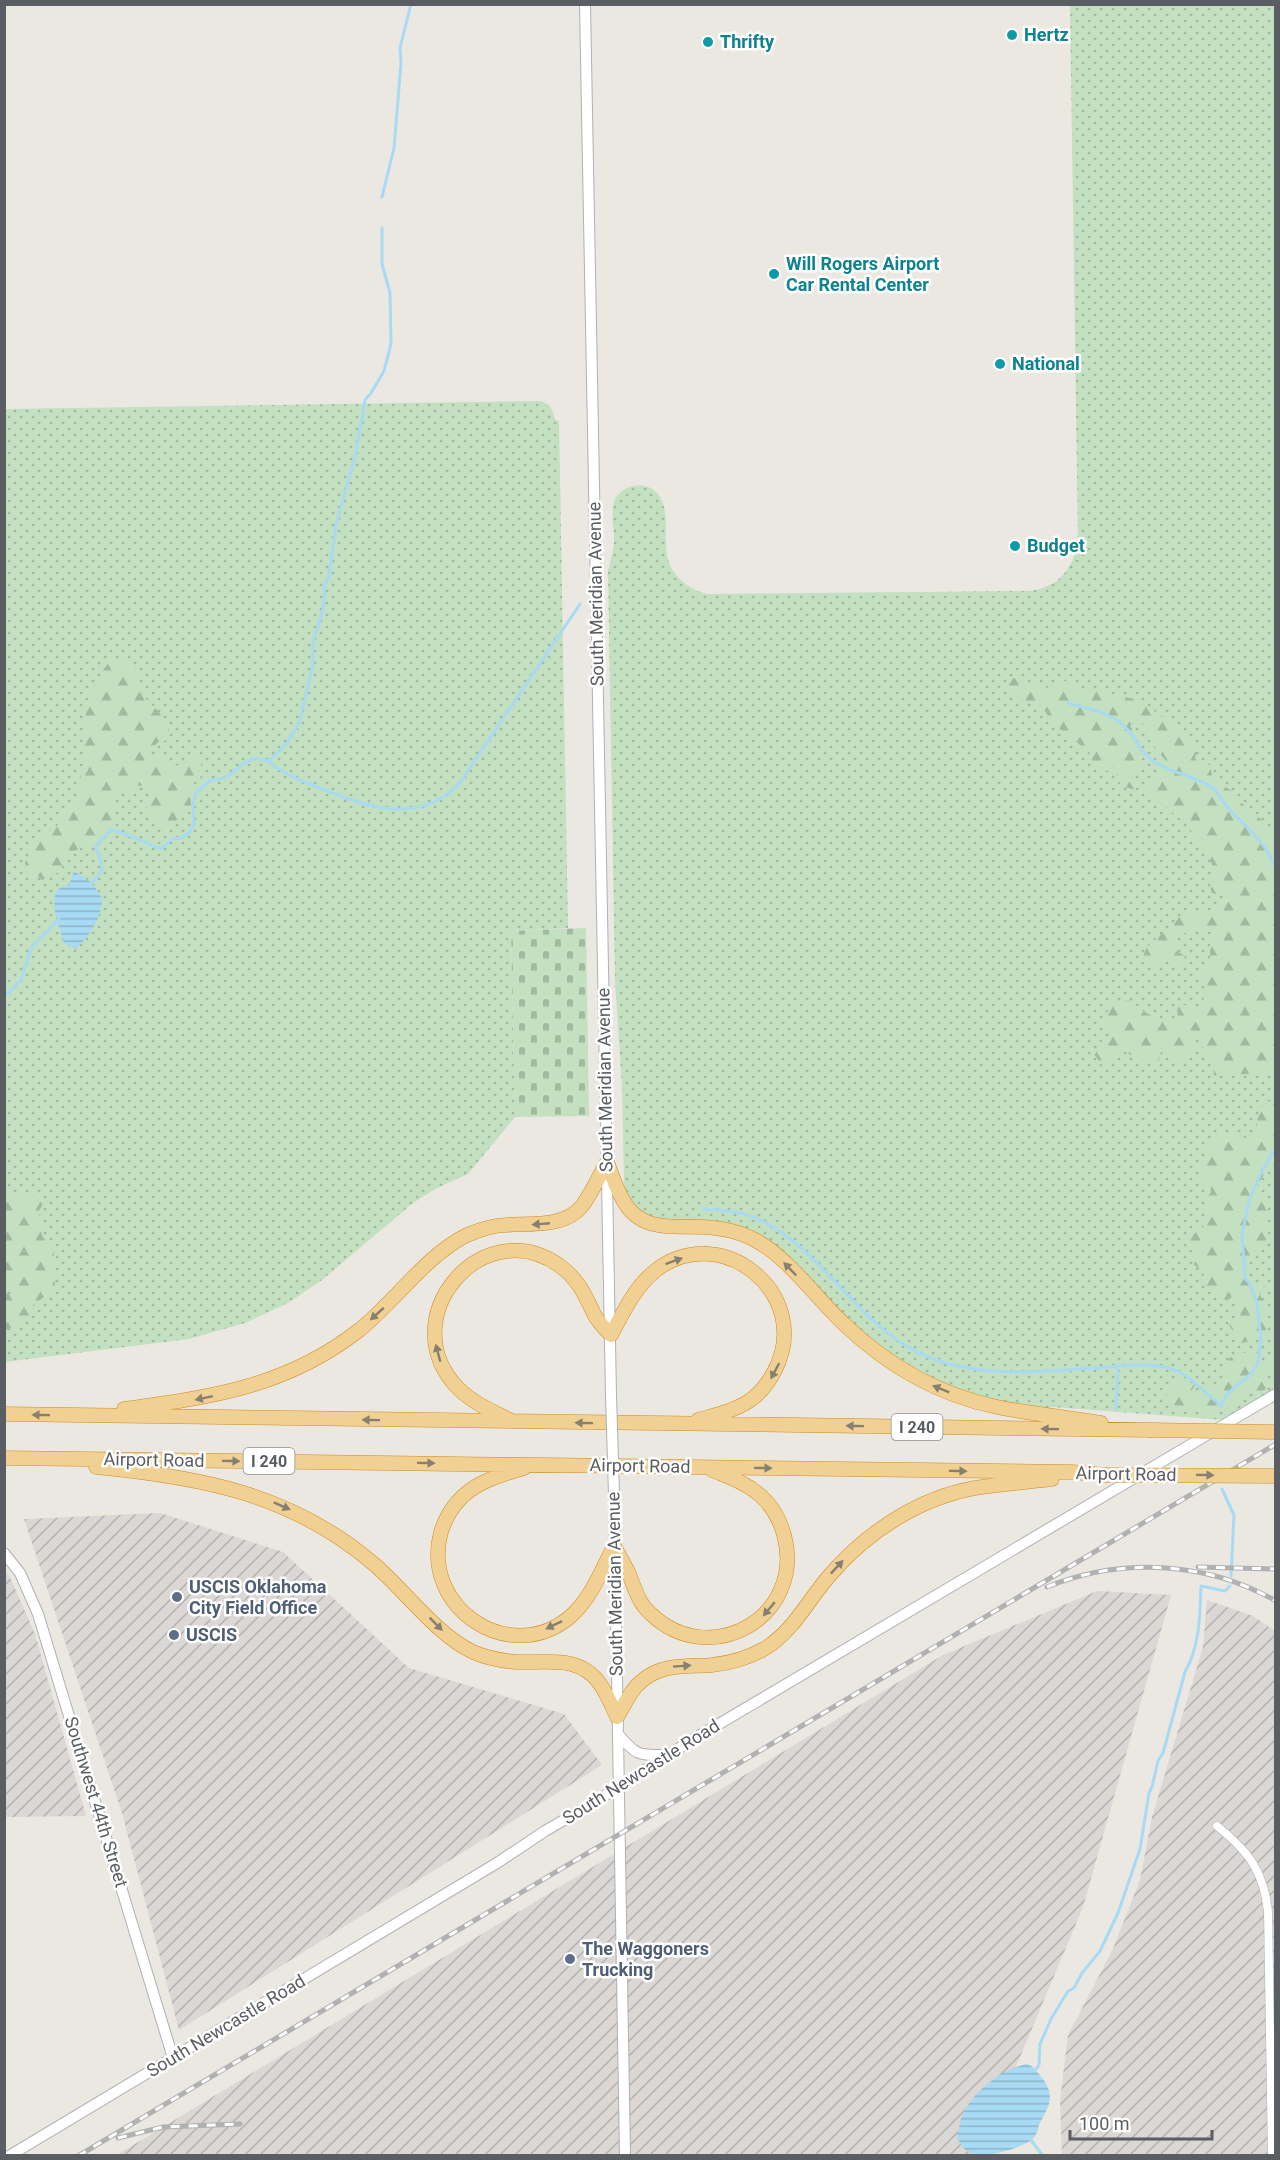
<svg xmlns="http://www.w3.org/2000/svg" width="1280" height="2160" viewBox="0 0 1280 2160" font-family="Roboto,sans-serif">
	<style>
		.industrial { fill: url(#industrial-furrows) }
		.grass { fill: url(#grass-dots) }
		.forest { fill: url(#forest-firs) }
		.cemetery { fill: url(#cemetery-stones) }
		.water { fill: url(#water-rules) }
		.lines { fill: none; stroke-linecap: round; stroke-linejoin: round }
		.stream { stroke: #a8daf4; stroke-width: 3 }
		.street-casing { stroke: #afb2b6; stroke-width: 9 }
		.secondary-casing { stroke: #aeb1b5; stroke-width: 12 }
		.highway-casing { stroke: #d38919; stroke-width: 15 }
		.street { stroke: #fff; stroke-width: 8 }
		.secondary { stroke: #fff; stroke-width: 10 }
		.highway { stroke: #f0d093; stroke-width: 14 }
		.rail-casing { stroke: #b0b1b1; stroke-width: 5 }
		.rail { stroke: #fff; stroke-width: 3; stroke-dasharray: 9; stroke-linecap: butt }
		.secondary-bridge-casing { stroke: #aeb1b5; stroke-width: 12; stroke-linecap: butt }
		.highway-bridge-casing { stroke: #d38919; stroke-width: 15; stroke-linecap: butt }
		.secondary-bridge { stroke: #fff; stroke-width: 10 }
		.highway-bridge { stroke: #f0d093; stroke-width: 14 }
		.oneway { fill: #878070 }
		.culture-dot { fill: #0f9aa8; stroke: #fff; stroke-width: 2 }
		.service-dot { fill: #5c6f8a; stroke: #fff; stroke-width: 2 }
		.labels { text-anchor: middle; stroke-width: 5; stroke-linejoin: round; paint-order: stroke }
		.shield { fill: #fff; stroke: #8c8e90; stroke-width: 1.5 }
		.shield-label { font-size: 16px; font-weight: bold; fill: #5a5d61 }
		.culture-label { font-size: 18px; font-weight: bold; fill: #0d838f; stroke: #fff; text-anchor: start }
		.street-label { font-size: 18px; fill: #5a5d61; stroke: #fff }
		.service-label { font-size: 18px; font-weight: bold; fill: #4e5e75; stroke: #fff; text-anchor: start }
	</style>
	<defs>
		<pattern id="industrial-furrows" width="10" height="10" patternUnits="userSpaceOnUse" patternTransform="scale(1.5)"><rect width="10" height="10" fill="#dad7d4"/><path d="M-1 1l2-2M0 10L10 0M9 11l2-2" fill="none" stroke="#b4b2af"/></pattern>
		<pattern id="grass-dots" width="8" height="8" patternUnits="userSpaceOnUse" patternTransform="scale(1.5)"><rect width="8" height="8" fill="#c3e0c0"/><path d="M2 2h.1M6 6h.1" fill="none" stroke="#a1b99f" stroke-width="1.8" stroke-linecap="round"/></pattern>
		<pattern id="forest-firs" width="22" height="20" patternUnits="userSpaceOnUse" patternTransform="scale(1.5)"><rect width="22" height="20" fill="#c3e0c0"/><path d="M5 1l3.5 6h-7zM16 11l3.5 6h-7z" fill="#a1b99f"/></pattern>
		<pattern id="cemetery-stones" width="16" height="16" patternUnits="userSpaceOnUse" patternTransform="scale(1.5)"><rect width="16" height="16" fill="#c3e0c0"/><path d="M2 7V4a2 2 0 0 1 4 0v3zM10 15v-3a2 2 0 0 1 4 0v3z" fill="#a1b99f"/></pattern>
		<pattern id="water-rules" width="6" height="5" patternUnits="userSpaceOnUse" patternTransform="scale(1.5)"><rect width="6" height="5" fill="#a8daf4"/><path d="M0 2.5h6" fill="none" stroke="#8cb4c9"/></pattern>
	</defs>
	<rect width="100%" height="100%" fill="#ebe8e2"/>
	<path class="industrial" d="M 160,1513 L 283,1552 L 409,1668 L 564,1714 L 602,1765 L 179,2030 L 122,1813 L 24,1519 Z
		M 4,1570 L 9,1575 L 35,1634 L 86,1816 L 5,1817 Z
		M 1097,1591 L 1171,1595 L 1083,1907 L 979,2155 L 115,2156 L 943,1655 Z
		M 1207,1600 L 1253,1616 L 1275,1631 L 1275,2155 L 1062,2156 L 1060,2100 L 1068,2035 L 1113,1949 L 1140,1880 L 1152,1817 L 1203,1647 Z"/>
	<path class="grass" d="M 1070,5 L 1275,5 L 1275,1389 L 1224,1420 L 1053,1407 L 1041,1409 L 983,1399 L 926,1377 L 873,1343 L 772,1244 L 664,1223 L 640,1213 L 626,1192 L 624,1184 L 622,1086 L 615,981 L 608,571 C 610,562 613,553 614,544 C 615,531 610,515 614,502 C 621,482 652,479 661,499 C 668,513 665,530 666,545 C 666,570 683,587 706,594 L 1028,591 C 1058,588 1074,569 1078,540 Z
		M 541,401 C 551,405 553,410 555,420 L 559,421 L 568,928 L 511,931 L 515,1117 L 468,1174 L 437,1188 L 413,1203 L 322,1280 L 288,1303 L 245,1323 L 189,1339 L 5,1362 L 4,409 Z"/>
	<path class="forest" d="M 110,660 C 118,660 128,659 133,666 C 138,673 138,685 142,693 C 150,708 179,721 165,741 L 158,742 L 147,753 L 148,758 L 158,754 L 167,758 L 172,766 L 181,765 L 187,756 L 196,756 C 203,762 202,771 200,779 L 193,783 L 190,792 L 191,805 C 186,811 180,818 174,823 C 157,834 147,820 146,804 L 150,800 L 149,792 L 143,786 L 136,785 L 135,790 L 125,791 L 113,799 L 115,812 L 108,828 L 97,840 L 68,854 L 59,872 L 42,880 L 36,874 L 28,876 L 25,862 L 30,854 L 31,844 L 56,827 L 77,795 L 84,760 L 86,710 L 89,693 Z
		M 1014,678 L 1048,688 L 1052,684 L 1065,681 L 1075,687 L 1123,696 L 1144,703 L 1190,739 L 1197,748 L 1195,758 L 1198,763 L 1210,765 L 1213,781 L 1233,791 L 1236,798 L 1264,822 L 1275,837 L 1275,1072 L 1214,1076 L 1213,1057 L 1205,1052 L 1196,1035 L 1193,1052 L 1187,1052 L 1188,1059 L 1177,1064 L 1170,1050 L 1161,1052 L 1157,1065 L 1143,1063 L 1143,1060 L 1120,1050 L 1111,1065 L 1102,1065 L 1094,1054 L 1103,1039 L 1110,1039 L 1104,1018 L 1112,1003 L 1129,1000 L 1148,1014 L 1175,1023 L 1178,1021 L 1177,1006 L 1186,1005 L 1194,1009 L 1203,1003 L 1206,982 L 1199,980 L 1204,965 L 1210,963 L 1210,944 L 1215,930 L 1210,926 L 1193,933 L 1179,933 L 1175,950 L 1185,956 L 1182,964 L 1176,964 L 1172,959 L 1161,958 L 1156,964 L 1150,966 L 1141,961 L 1147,947 L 1185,912 L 1207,914 L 1224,902 L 1223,889 L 1218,894 L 1212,893 L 1210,887 L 1214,872 L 1212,864 L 1188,826 L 1145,789 L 1146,781 L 1162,768 L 1166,761 L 1146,736 L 1148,725 L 1135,721 L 1130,725 L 1143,756 L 1139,770 L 1134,770 L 1133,780 L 1137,783 L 1136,790 L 1124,787 L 1117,780 L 1117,770 L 1113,767 L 1109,771 L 1102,770 L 1089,759 L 1091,756 L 1088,750 L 1084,750 L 1078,743 L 1056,726 L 1037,701 L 1027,703 L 1005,686 L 1007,680 Z
		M 1265,1101 L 1276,1102 L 1275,1168 L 1269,1165 L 1257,1187 L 1268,1199 L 1268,1238 L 1247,1265 L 1245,1280 L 1253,1283 L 1260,1282 L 1264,1287 L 1260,1295 L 1269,1313 L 1264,1338 L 1241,1343 L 1229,1325 L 1236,1319 L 1236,1311 L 1242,1306 L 1233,1296 L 1229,1299 L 1221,1300 L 1215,1292 L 1210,1290 L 1203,1277 L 1205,1269 L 1201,1270 L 1193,1264 L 1195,1258 L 1189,1245 L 1190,1238 C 1194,1233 1202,1229 1205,1225 C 1213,1213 1200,1205 1211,1192 L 1210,1187 L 1203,1185 L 1199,1175 L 1201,1166 L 1210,1143 L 1219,1133 L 1238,1134 L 1245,1138 L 1256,1131 L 1258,1115 Z
		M 5,1189 L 13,1196 L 37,1196 L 43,1204 L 39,1211 L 42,1236 L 54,1252 L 55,1289 L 33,1305 L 30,1317 L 5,1331 L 5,1292 L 12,1295 L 15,1288 L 5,1281 Z
		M 1253,1350 L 1256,1350 L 1258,1356 L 1256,1361 L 1273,1361 L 1274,1364 L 1264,1374 L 1264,1381 L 1274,1380 L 1274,1384 L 1259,1393 L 1247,1394 L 1236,1406 L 1217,1410 L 1214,1416 L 1200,1416 L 1198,1412 C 1183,1412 1176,1408 1165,1397 L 1167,1394 L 1171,1392 L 1172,1383 C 1181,1378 1187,1379 1195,1385 L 1192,1390 L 1194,1394 L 1199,1396 L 1207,1391 L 1204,1384 L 1206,1381 L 1214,1382 L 1214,1386 L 1220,1381 L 1226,1371 L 1224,1368 L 1229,1358 Z"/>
	<path class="cemetery" d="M 586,928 L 589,1116 L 515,1117 L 511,931 Z"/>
	<path class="water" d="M 74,871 L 92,883 L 102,898 C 102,918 90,935 76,949 L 64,943 C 59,925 52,913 55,893 L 61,887 L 69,885 Z
		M 1026,2064 C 1034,2066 1035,2070 1040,2075 C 1057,2096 1049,2105 1039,2125 C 1037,2132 1037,2136 1030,2141 C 1018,2149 982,2160 969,2152 C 962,2148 961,2144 957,2138 C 959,2130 960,2118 964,2111 C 978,2088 1001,2070 1026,2064 Z"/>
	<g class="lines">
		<path class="stream" d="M 382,197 L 394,148 L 401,63 L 400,48 L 411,4
			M 1068,703 C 1091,710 1113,712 1129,731 C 1136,739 1140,751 1148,757 C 1165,771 1187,774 1206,784 C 1216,788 1219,796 1225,804 C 1244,827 1265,839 1276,869
			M 269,761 C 283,775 299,779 317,787 C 366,806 416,827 459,784 L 580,604
			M 89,886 C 107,869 103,869 96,848 L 97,844 L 111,830 C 118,830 152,845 161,849 L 172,839 L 181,838 L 190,832 L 194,824 L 193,807 L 195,795 L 201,788 L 211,780 L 225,778 L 246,762 L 254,758 L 269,761 L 288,742 L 299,723 L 313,666 L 313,641 L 323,610 L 325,584 L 329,576 L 336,525 L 356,453 L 365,400 L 371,393 L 384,371 L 391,344 L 390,293 L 382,264 L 382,228
			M 4,997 L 21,980 L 31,948 L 59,919
			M 703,1209 C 721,1210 739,1211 756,1218 C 825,1249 857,1328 928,1357 C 981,1378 1039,1372 1094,1368 C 1118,1367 1158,1360 1179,1372 C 1195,1380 1208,1395 1221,1406 L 1227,1394 L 1251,1374 L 1258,1364 L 1261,1339 L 1257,1304 L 1250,1284 L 1245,1278 L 1242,1235 L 1249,1201 L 1263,1169 L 1276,1148
			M 1116,1410 L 1118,1367
			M 1222,1489 L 1234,1515 L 1231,1576
			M 1036,2069 L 1039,2065 L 1040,2044 L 1051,2019 L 1068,1991 L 1074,1988 L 1082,1973 L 1100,1951 L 1118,1913 L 1140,1849 L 1149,1793 L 1152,1787 L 1158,1761 L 1163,1753 L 1185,1672 C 1200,1646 1200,1615 1201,1586 L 1225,1591 L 1230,1586
			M 1031,2140 L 1043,2156"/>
		<defs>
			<path id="street" d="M 1217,1826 C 1249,1852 1263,1870 1268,1911 L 1272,2156"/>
			<path id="secondary" d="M 585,4 L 611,1395
				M 614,1495 L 625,2156
				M 4,1553 L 20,1573 L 38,1614 L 173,2058
				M 618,1734 C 637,1757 639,1755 669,1755
				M 9,2156 L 497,1863 L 545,1831 L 595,1802 L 692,1740 L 1276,1394"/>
			<path id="highway" d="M 607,1162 C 612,1175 616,1188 623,1200 C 640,1232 672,1226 703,1227 C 721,1228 739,1231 755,1240 C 789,1258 816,1298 844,1324 C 887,1365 939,1395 997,1407 C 1031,1414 1066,1417 1101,1423
				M 124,1409 C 211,1397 286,1387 358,1331 C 394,1303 426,1255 467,1235 C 479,1230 493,1225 506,1225 C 531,1223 564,1228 582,1206 C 592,1193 599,1176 607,1162
				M 4,1414 L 1150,1430
				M 510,1420 C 492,1411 473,1403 459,1389 C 390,1320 482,1210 560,1266 C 578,1279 585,1295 594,1314 C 598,1322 605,1329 611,1335 C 623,1313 634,1288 655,1271 C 720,1219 814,1294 775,1370 C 769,1382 761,1393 749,1401 C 734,1411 715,1415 698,1420
				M 4,1458 L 1072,1472 L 1105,1475
				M 96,1467 C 201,1477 293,1494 375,1565 C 405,1591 437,1635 473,1652 C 487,1658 502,1661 517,1662 C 548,1663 580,1655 600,1684 C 607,1694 612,1706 617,1717
				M 524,1468 C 505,1474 485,1479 469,1491 C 456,1501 446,1516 441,1532 C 420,1608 511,1668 571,1616 C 591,1598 602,1570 614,1546
				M 614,1546 C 619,1555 625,1565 629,1574 C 635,1589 639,1604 651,1614 C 711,1671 806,1616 784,1535 C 780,1520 772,1506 761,1496 C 747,1483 728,1477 712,1470
				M 617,1717 C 625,1704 631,1689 643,1680 C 663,1663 688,1667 712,1665 C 730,1663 748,1658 764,1649 C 793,1632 808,1600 830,1575 C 867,1532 919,1498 975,1488 C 1001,1484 1026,1482 1052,1479"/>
		</defs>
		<use href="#street" class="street-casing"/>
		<use href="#secondary" class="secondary-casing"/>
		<use href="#highway" class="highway-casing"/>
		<use href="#street" class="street"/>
		<use href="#secondary" class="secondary"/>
		<use href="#highway" class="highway"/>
		<defs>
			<path id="rail" d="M 1198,1567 L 1276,1569
				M 1047,1587 C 1121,1557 1206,1561 1276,1601
				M 118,2138 L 163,2127 L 240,2124
				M 78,2156 L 1276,1444"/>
		</defs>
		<use href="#rail" class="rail-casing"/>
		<use href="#rail" class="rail"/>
		<defs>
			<path id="secondary-bridge" d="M 611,1395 L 614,1495"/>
			<path id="highway-bridge" d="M 1150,1430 L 1276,1432
				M 1105,1475 L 1276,1476"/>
		</defs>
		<use href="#secondary-bridge" class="secondary-bridge-casing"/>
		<use href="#highway-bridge" class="highway-bridge-casing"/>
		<use href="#secondary-bridge" class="secondary-bridge"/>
		<use href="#highway-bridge" class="highway-bridge"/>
	</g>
	<defs><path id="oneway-solid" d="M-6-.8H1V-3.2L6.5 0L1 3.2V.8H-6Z" transform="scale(1.5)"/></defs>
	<g class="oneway">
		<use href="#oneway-solid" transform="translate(541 1224) rotate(175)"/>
		<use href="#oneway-solid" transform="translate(674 1261) rotate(-20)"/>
		<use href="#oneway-solid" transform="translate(790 1269) rotate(-134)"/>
		<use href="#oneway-solid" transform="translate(377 1314) rotate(138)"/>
		<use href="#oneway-solid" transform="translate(438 1353) rotate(-105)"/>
		<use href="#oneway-solid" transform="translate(775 1371) rotate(118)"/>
		<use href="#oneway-solid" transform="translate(941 1389) rotate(-158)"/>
		<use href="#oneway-solid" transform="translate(204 1398) rotate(168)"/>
		<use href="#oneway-solid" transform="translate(41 1415) rotate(-179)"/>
		<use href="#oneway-solid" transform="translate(371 1420) rotate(-179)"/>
		<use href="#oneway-solid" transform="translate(584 1423) rotate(-179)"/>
		<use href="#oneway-solid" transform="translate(855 1426) rotate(-179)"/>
		<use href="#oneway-solid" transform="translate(1050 1429) rotate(-179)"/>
		<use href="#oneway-solid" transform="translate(231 1461) rotate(1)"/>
		<use href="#oneway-solid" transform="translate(426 1463) rotate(1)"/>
		<use href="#oneway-solid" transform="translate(763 1468) rotate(1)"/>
		<use href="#oneway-solid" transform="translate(958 1471) rotate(1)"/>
		<use href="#oneway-solid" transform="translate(1205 1475) rotate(1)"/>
		<use href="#oneway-solid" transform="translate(282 1506) rotate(24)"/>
		<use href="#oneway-solid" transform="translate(837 1567) rotate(-47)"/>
		<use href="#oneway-solid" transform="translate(769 1609) rotate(130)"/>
		<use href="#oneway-solid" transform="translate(436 1624) rotate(45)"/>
		<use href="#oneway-solid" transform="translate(554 1625) rotate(154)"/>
		<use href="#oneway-solid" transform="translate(682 1666) rotate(-4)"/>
	</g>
	<g class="culture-dot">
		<circle cx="1012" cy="35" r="6"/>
		<circle cx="708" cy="42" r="6"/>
		<circle cx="774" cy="274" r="6"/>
		<circle cx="1000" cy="364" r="6"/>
		<circle cx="1015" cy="546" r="6"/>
	</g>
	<g class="service-dot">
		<circle cx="177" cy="1597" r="6"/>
		<circle cx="174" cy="1635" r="6"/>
		<circle cx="570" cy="1959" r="6"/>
	</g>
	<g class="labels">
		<g class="shield">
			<rect x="891.5" y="1414" width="51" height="26" rx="4.5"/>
			<rect x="243.5" y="1448" width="51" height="26" rx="4.5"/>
		</g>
		<g class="shield-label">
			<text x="917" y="1433">I 240</text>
			<text x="269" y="1467">I 240</text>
		</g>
		<g class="culture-label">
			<text x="1024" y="41">Hertz</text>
			<text x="720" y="48">Thrifty</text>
			<text x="786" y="270">Will Rogers Airport<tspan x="786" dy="21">Car Rental Center</tspan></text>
			<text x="1012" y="370">National</text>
			<text x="1027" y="552">Budget</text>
		</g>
		<g class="street-label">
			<text transform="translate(596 594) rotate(-91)" y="6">South Meridian Avenue</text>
			<text transform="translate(605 1080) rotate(-91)" y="6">South Meridian Avenue</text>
			<text transform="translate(154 1460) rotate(1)" y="6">Airport Road</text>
			<text transform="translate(640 1466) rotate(1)" y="6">Airport Road</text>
			<text transform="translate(1126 1474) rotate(1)" y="6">Airport Road</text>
			<text transform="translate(615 1584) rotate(-91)" y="6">South Meridian Avenue</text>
			<text transform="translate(641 1772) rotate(-32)" y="6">South Newcastle Road</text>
			<text transform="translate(96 1802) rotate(73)" y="6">Southwest 44th Street</text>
			<text transform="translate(226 2026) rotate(-31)" y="6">South Newcastle Road</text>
		</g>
		<g class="service-label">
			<text x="189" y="1593">USCIS Oklahoma<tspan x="189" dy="21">City Field Office</tspan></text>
			<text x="186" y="1641">USCIS</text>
			<text x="582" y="1955">The Waggoners<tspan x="582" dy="21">Trucking</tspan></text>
		</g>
	</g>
	<rect width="1280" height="2160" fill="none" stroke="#5a5d61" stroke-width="12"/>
	<path d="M1070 2130v9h142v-9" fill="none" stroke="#5a5d61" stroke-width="3"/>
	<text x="1079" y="2130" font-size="18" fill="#5a5d61" stroke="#ffffff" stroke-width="4.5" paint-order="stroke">100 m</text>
</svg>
